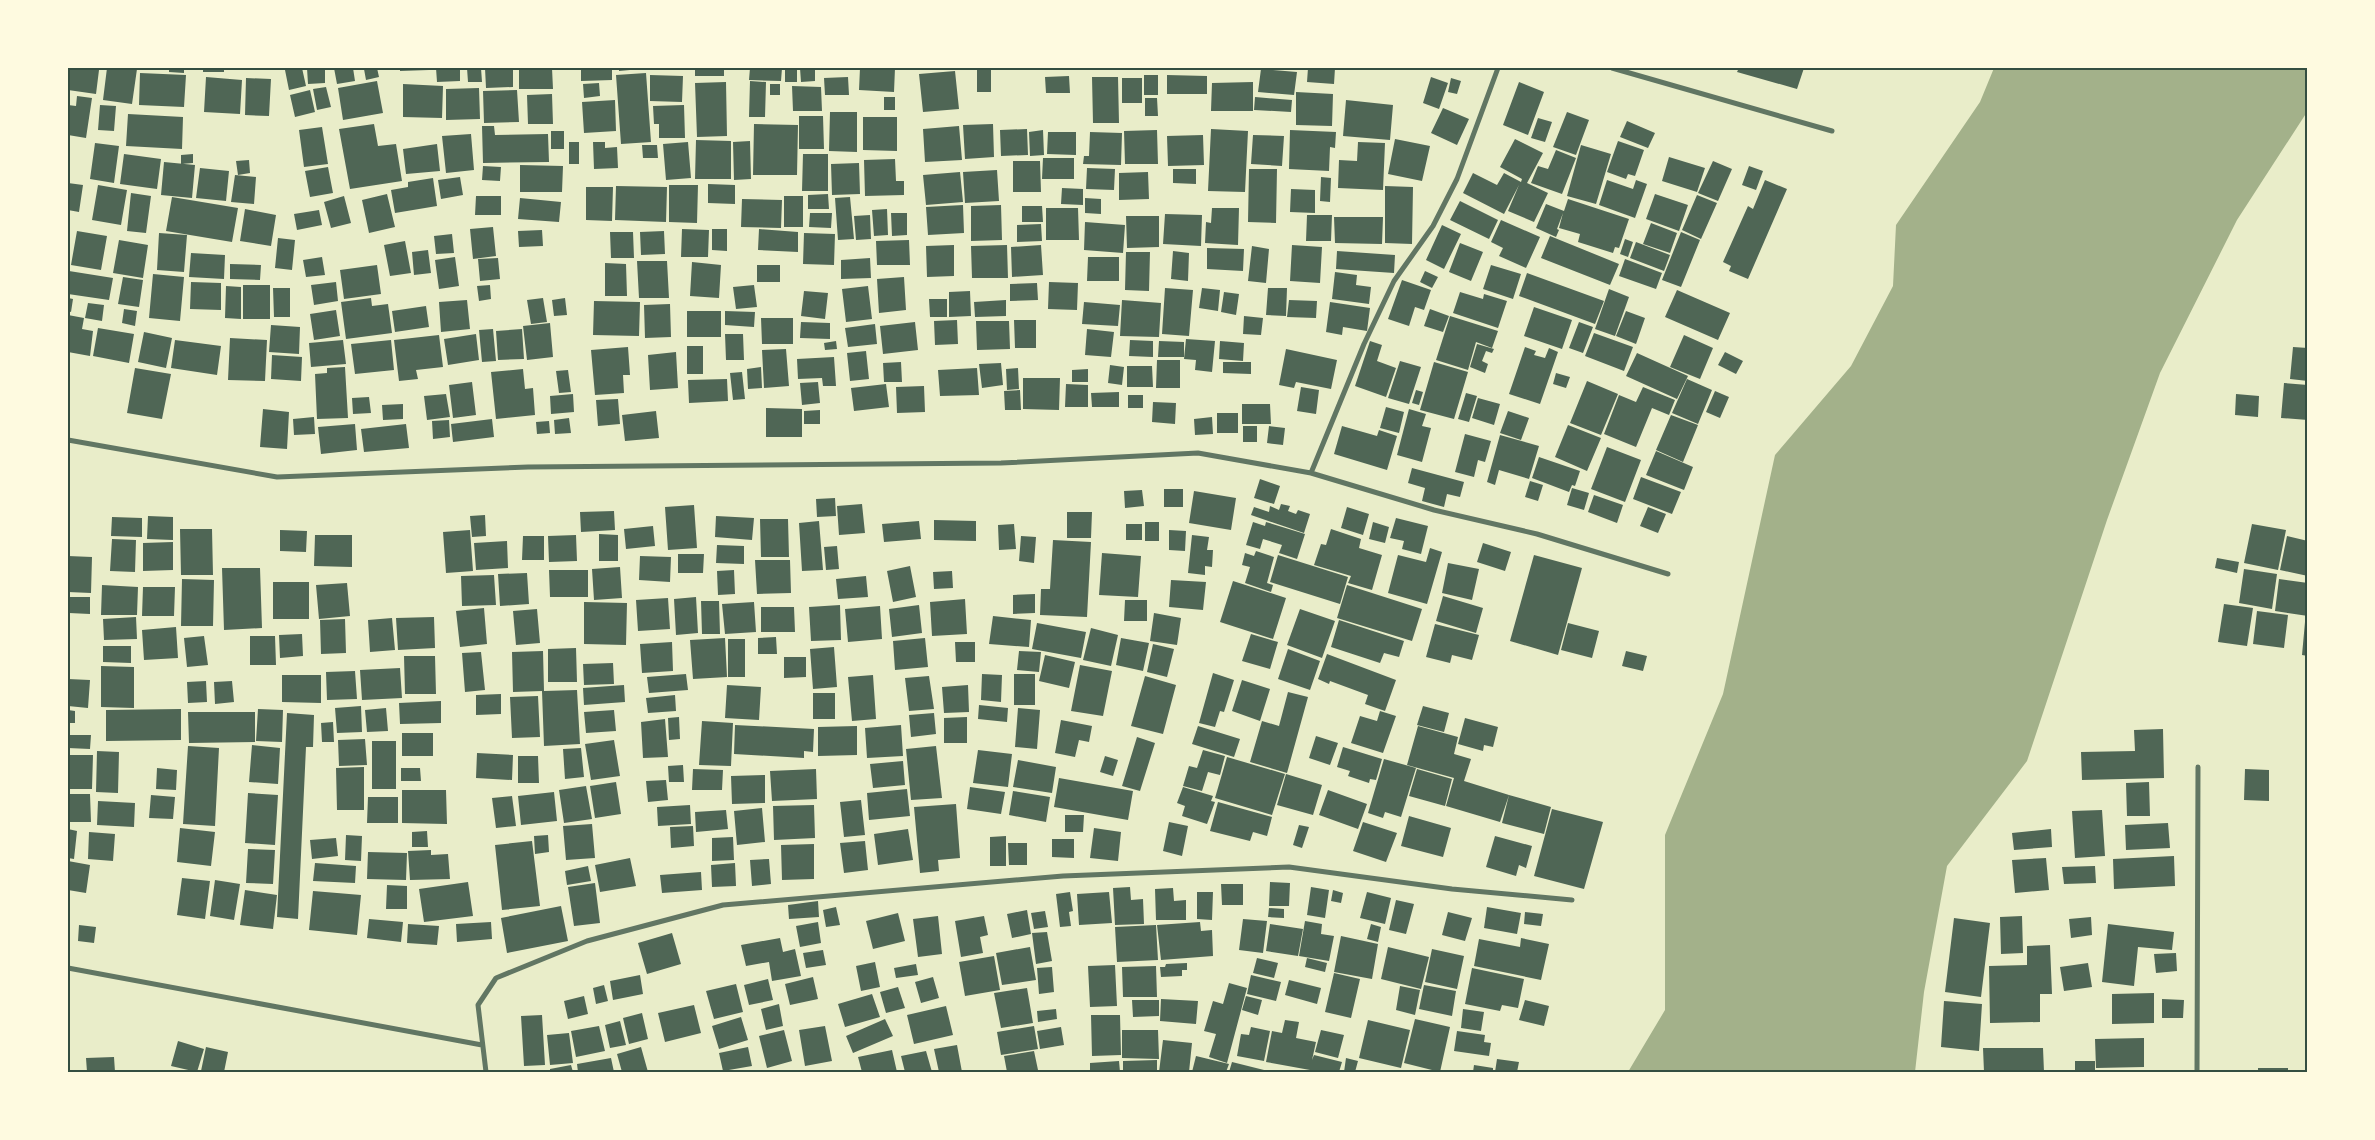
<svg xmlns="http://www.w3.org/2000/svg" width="2375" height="1140" viewBox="0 0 2375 1140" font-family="'Source Sans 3',sans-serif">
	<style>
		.water { fill: #a3b18a }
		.building { fill: #4f6655 }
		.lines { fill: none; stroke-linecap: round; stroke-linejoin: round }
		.minor { stroke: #617663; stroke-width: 5 }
		.neatline { fill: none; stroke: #344e41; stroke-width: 2 }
	</style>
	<rect width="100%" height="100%" fill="#e9edc9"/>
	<path class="water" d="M 1994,68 L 2307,68 L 2307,112 L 2237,220 L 2160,373 L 2107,520 L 2027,761 L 1947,866 L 1924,992 L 1915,1072 L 1628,1072 L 1665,1010 L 1665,835 L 1723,694 L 1775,455 L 1851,366 L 1893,286 L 1896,225 L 1980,102 Z"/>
	<path class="building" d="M 68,68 L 99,70 L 96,94 L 68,90 Z
		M 107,68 L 137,69 L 132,104 L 103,100 Z
		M 169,68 L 184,68 L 184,73 L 169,72 Z
		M 203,68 L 224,68 L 224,72 L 203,72 Z
		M 302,68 L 306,86 L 289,90 L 285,70 Z
		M 307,68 L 325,68 L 325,83 L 308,84 Z
		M 334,68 L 353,68 L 355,81 L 337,84 Z
		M 377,68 L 379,77 L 366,80 L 364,69 Z
		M 400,68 L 429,68 L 429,70 L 400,71 Z
		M 436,68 L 460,68 L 460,81 L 437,82 Z
		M 467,68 L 481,68 L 482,82 L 468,82 Z
		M 485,68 L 513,68 L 513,87 L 486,88 Z
		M 519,68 L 552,68 L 553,89 L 519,89 Z
		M 581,68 L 612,68 L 612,80 L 581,81 Z
		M 619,68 L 640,68 L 641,69 L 619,71 Z
		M 664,68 L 688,68 L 688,70 L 664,70 Z
		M 695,68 L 724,68 L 724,76 L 695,76 Z
		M 750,68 L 782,68 L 781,81 L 749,80 Z
		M 785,68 L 797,68 L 797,82 L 785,82 Z
		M 800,68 L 815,68 L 815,81 L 801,82 Z
		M 860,68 L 895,68 L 894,92 L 859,90 Z
		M 977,68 L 991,68 L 991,92 L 977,92 Z
		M 1308,68 L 1335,68 L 1334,84 L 1307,82 Z
		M 1739,68 L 1804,68 L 1797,89 L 1737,72 Z
		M 1261,69 L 1297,72 L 1294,95 L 1258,92 Z
		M 955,71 L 959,109 L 923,112 L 919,74 Z
		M 140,73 L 186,75 L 184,107 L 139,105 Z
		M 646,73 L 651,142 L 621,144 L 616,75 Z
		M 650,75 L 683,76 L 682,102 L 650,101 Z
		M 1144,75 L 1158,75 L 1158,95 L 1144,95 Z
		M 1167,75 L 1207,76 L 1207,94 L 1167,94 Z
		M 1069,76 L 1070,93 L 1046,93 L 1045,77 Z
		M 206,77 L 242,80 L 240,114 L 204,112 Z
		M 848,77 L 849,95 L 825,95 L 824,78 Z
		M 1092,77 L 1118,77 L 1119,123 L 1093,123 Z
		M 1431,77 L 1448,83 L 1439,109 L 1423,103 Z
		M 246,78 L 271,79 L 269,116 L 245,115 Z
		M 1122,78 L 1142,78 L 1142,103 L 1122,103 Z
		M 1451,78 L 1461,81 L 1457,94 L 1448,92 Z
		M 377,81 L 383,113 L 343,120 L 338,88 Z
		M 750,81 L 766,82 L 765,117 L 749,117 Z
		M 726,82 L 727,136 L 697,137 L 695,83 Z
		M 1253,82 L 1253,111 L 1211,111 L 1212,83 Z
		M 1519,82 L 1544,92 L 1528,135 L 1503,125 Z
		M 599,83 L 600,96 L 584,98 L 583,84 Z
		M 403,84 L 443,86 L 442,118 L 403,117 Z
		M 770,84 L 780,84 L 780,95 L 770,95 Z
		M 792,86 L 821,87 L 822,111 L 793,111 Z
		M 326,87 L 331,107 L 317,110 L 313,89 Z
		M 479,88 L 480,119 L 446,120 L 446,89 Z
		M 310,90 L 315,112 L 295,117 L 290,95 Z
		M 517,90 L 519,122 L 484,123 L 483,91 Z
		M 1296,92 L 1333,94 L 1332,126 L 1296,125 Z
		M 552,94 L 553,124 L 528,124 L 527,95 Z
		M 77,96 L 92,98 L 86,138 L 68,135 L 68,105 L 76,106 Z
		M 884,97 L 895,97 L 895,110 L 884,110 Z
		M 1255,97 L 1292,100 L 1291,112 L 1254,110 Z
		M 1145,98 L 1157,98 L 1158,116 L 1145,116 Z
		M 615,100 L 616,131 L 584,133 L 582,102 Z
		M 1346,100 L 1393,105 L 1390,140 L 1343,136 Z
		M 100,105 L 116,106 L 114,131 L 98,130 Z
		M 684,105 L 685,138 L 659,138 L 659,124 L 654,124 L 653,106 Z
		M 1443,108 L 1469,119 L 1457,145 L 1431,133 Z
		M 830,112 L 857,112 L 857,152 L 829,151 Z
		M 1567,112 L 1589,120 L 1576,155 L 1553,147 Z
		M 128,114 L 183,117 L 182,149 L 126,146 Z
		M 799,116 L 823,116 L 824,149 L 799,149 Z
		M 863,117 L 897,117 L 897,151 L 863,150 Z
		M 1538,118 L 1552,122 L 1545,142 L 1531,138 Z
		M 1627,121 L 1655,133 L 1648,148 L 1620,137 Z
		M 374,124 L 378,146 L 396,144 L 402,181 L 350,189 L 339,129 Z
		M 754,124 L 798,125 L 797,175 L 753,175 Z
		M 993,124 L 994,157 L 965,159 L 963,125 Z
		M 482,126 L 494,126 L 495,135 L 548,134 L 549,162 L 483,163 Z
		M 959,126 L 962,160 L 925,162 L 923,129 Z
		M 322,127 L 328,164 L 304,167 L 299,130 Z
		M 1027,129 L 1028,155 L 1001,156 L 1000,130 Z
		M 1211,129 L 1248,131 L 1245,192 L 1208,191 Z
		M 1043,130 L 1044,155 L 1030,156 L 1029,132 Z
		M 1157,130 L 1158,164 L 1125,164 L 1124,131 Z
		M 1290,130 L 1336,132 L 1335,148 L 1330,147 L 1329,171 L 1289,169 Z
		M 551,131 L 564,131 L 564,149 L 551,149 Z
		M 1048,132 L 1076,132 L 1076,155 L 1047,154 Z
		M 1090,132 L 1122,133 L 1121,165 L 1083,164 L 1084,156 L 1089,156 Z
		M 471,134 L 474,170 L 446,173 L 442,136 Z
		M 1203,135 L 1204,165 L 1168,166 L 1167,136 Z
		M 1253,135 L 1284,136 L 1282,166 L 1251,164 Z
		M 1395,139 L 1430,146 L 1422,181 L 1388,174 Z
		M 1515,139 L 1543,153 L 1527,183 L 1548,193 L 1534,222 L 1508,211 L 1519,185 L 1504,214 L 1463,193 L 1473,173 L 1497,185 L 1504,173 L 1521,182 L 1522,179 L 1500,167 Z
		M 696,140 L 731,141 L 731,179 L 695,179 Z
		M 750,141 L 751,179 L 734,180 L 733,142 Z
		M 1618,141 L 1644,150 L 1635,176 L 1628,174 L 1626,179 L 1607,172 Z
		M 569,142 L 579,142 L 579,164 L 569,164 Z
		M 593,142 L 605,142 L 605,148 L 617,147 L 618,168 L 594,169 Z
		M 688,142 L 691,178 L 666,180 L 663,144 Z
		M 1358,142 L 1385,143 L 1383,190 L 1338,188 L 1339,160 L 1357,161 Z
		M 95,143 L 119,146 L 114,183 L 90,179 Z
		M 437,144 L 440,171 L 406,174 L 403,149 Z
		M 642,145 L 657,145 L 658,158 L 643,158 Z
		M 1581,145 L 1611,154 L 1596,204 L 1567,196 Z
		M 1556,150 L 1576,158 L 1562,194 L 1531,183 L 1538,166 L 1548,169 Z
		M 124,154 L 161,159 L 157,189 L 120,184 Z
		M 193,154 L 193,163 L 181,164 L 181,155 Z
		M 803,154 L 828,154 L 828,191 L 802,191 Z
		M 1669,157 L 1705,168 L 1697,192 L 1662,181 Z
		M 1043,158 L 1074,158 L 1074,179 L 1042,179 Z
		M 895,159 L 896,181 L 904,181 L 904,195 L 865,196 L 864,160 Z
		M 249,160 L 250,173 L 238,175 L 236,161 Z
		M 1013,161 L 1040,161 L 1041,192 L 1013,192 Z
		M 1713,161 L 1732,169 L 1718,201 L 1698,193 Z
		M 164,162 L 195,165 L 192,198 L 161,195 Z
		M 859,163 L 860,194 L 832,195 L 831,164 Z
		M 520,165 L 563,166 L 562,192 L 520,192 Z
		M 483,166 L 501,167 L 500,181 L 482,180 Z
		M 1749,166 L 1763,171 L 1756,190 L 1742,185 Z
		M 328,167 L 333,193 L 310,197 L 305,171 Z
		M 200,168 L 229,171 L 226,201 L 196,198 Z
		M 1087,168 L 1115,169 L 1114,190 L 1086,189 Z
		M 1173,169 L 1196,169 L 1196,184 L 1173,183 Z
		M 1249,169 L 1277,169 L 1276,223 L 1248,222 Z
		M 997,170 L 999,201 L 965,203 L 963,172 Z
		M 960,172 L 963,202 L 926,205 L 923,175 Z
		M 1148,172 L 1149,199 L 1119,200 L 1119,173 Z
		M 235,175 L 256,177 L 254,204 L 231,202 Z
		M 460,177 L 463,195 L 441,199 L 438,180 Z
		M 1321,177 L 1331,178 L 1330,202 L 1320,201 Z
		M 433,178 L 437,206 L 395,213 L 391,190 L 408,187 L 408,182 Z
		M 1607,180 L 1633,189 L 1636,180 L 1647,184 L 1635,218 L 1599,205 Z
		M 1765,180 L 1787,189 L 1748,279 L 1729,271 L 1731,266 L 1723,262 L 1748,206 L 1753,209 Z
		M 68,183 L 83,185 L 79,212 L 68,210 Z
		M 708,184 L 735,185 L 735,204 L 708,203 Z
		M 98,185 L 127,190 L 121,225 L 92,220 Z
		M 669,185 L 698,185 L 697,223 L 669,222 Z
		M 616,186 L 667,187 L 666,222 L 615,220 Z
		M 1385,186 L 1413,187 L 1412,244 L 1385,243 Z
		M 586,187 L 613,187 L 612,221 L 586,220 Z
		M 1062,188 L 1083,189 L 1083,205 L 1061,204 Z
		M 1291,189 L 1315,190 L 1315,213 L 1290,212 Z
		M 131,193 L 151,196 L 146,233 L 127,231 Z
		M 387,194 L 395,227 L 369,233 L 362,200 Z
		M 828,194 L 829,209 L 808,209 L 808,195 Z
		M 1655,194 L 1688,205 L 1679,231 L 1646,219 Z
		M 1697,195 L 1717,203 L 1701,239 L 1682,230 Z
		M 344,196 L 351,223 L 331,228 L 324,202 Z
		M 476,196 L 501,196 L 501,215 L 475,215 Z
		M 784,196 L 803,196 L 803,227 L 784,227 Z
		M 172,197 L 238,208 L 232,242 L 166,231 Z
		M 850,197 L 854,239 L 838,240 L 835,198 Z
		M 520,198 L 561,202 L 559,222 L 518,219 Z
		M 1085,198 L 1101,199 L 1101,214 L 1085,213 Z
		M 742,199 L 782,200 L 781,228 L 741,227 Z
		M 1568,199 L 1629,219 L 1619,248 L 1615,247 L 1613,253 L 1578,242 L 1580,234 L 1559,228 L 1563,213 L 1557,229 L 1559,230 L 1556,237 L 1536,228 L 1546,204 L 1564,211 Z
		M 1460,201 L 1498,220 L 1489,239 L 1450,220 Z
		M 963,205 L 964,233 L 928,235 L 926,207 Z
		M 1001,205 L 1002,240 L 971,241 L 971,206 Z
		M 1022,206 L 1042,206 L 1043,222 L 1022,222 Z
		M 1046,208 L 1078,208 L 1079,240 L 1046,240 Z
		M 1212,208 L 1239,208 L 1238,245 L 1205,243 L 1206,222 L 1211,223 Z
		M 245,209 L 276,215 L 271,246 L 240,241 Z
		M 887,209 L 888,235 L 874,236 L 872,210 Z
		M 319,210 L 322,225 L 297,230 L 294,214 Z
		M 810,213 L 832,213 L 831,228 L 809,227 Z
		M 891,213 L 907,213 L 907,235 L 892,236 Z
		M 1165,214 L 1202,215 L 1201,246 L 1163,244 Z
		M 870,215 L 871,239 L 856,240 L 854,216 Z
		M 1307,215 L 1332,215 L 1331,241 L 1306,241 Z
		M 1126,216 L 1159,216 L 1159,247 L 1127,248 Z
		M 1334,217 L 1383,217 L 1382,244 L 1335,243 Z
		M 1501,220 L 1540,237 L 1526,268 L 1499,256 L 1503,248 L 1491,242 Z
		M 1085,222 L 1125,225 L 1123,253 L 1084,250 Z
		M 1651,223 L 1677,233 L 1670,253 L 1643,244 Z
		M 1041,224 L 1042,241 L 1017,242 L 1017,225 Z
		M 1442,225 L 1461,234 L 1444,269 L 1426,260 Z
		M 493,227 L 496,256 L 473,259 L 470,229 Z
		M 682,229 L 709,230 L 708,257 L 681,257 Z
		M 712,229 L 727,229 L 727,251 L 712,250 Z
		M 759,229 L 798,232 L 798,252 L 758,250 Z
		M 542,230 L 543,246 L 519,247 L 518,231 Z
		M 77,231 L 107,236 L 101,270 L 71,265 Z
		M 664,231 L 665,254 L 641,255 L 640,232 Z
		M 610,232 L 633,232 L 634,258 L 611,258 Z
		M 1681,232 L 1700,240 L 1681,287 L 1662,280 Z
		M 159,233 L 187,235 L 184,272 L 157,270 Z
		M 804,233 L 835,234 L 834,265 L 803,264 Z
		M 452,234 L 454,253 L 436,254 L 434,236 Z
		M 1550,236 L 1619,264 L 1610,285 L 1541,258 Z
		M 278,238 L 295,240 L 292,270 L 275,268 Z
		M 1625,239 L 1633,242 L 1628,257 L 1620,254 Z
		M 119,240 L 148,245 L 143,278 L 113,273 Z
		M 909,240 L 910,265 L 877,265 L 876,241 Z
		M 405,241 L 411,273 L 390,276 L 384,245 Z
		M 1636,242 L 1670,255 L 1664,271 L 1630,258 Z
		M 1460,243 L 1483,252 L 1471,281 L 1449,272 Z
		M 954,245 L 954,276 L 927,277 L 926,246 Z
		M 1007,245 L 1008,278 L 972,278 L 971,246 Z
		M 1041,245 L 1043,275 L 1012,277 L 1011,247 Z
		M 1292,245 L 1322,247 L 1320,283 L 1290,281 Z
		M 1252,246 L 1269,249 L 1266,283 L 1248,281 Z
		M 1207,248 L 1244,249 L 1243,271 L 1207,269 Z
		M 428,250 L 431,273 L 414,275 L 412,252 Z
		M 1173,251 L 1189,253 L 1188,281 L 1171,279 Z
		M 1337,251 L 1395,255 L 1394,273 L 1336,269 Z
		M 1126,252 L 1150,252 L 1149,291 L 1125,290 Z
		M 191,253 L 225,255 L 224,279 L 189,277 Z
		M 322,257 L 325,275 L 306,277 L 303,260 Z
		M 455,257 L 459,286 L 439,289 L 435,260 Z
		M 1088,257 L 1119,257 L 1119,281 L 1087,281 Z
		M 498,258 L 500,279 L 480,281 L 478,259 Z
		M 870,258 L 871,278 L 841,279 L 841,260 Z
		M 1625,259 L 1662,273 L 1656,289 L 1619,276 Z
		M 637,261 L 667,261 L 669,298 L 639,298 Z
		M 692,262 L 721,265 L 719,298 L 690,296 Z
		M 605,263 L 626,264 L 627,296 L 605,296 Z
		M 230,264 L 261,265 L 260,280 L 230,279 Z
		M 377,265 L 381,294 L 344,299 L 340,270 Z
		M 757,265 L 780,265 L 780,282 L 757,282 Z
		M 1491,265 L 1521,274 L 1513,299 L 1483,289 Z
		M 69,271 L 113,278 L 109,300 L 68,294 Z
		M 1425,271 L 1438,277 L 1432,288 L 1420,282 Z
		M 1335,272 L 1357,275 L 1356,285 L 1371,287 L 1369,304 L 1332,299 Z
		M 1527,273 L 1604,301 L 1595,324 L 1519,296 Z
		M 153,274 L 184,277 L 180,321 L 149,318 Z
		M 123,277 L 143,280 L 139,307 L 118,304 Z
		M 904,277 L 906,310 L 879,313 L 877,279 Z
		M 1402,280 L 1431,290 L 1424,310 L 1415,307 L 1409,326 L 1388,319 Z
		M 191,282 L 221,283 L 221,310 L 190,309 Z
		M 336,282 L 338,301 L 314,305 L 311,285 Z
		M 1049,282 L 1078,283 L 1077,310 L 1048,309 Z
		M 1037,283 L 1038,300 L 1010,301 L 1010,284 Z
		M 243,285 L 270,285 L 270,319 L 243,319 Z
		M 490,285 L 491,299 L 479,301 L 477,286 Z
		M 754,285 L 757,307 L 736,309 L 733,287 Z
		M 226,286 L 241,287 L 241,319 L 225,318 Z
		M 868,286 L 872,319 L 846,322 L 842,289 Z
		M 273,288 L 290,288 L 290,317 L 274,317 Z
		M 1165,288 L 1193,290 L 1189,336 L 1162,334 Z
		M 1202,288 L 1220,290 L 1218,311 L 1199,308 Z
		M 1268,288 L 1287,288 L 1286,316 L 1266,315 Z
		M 1609,289 L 1629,297 L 1615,336 L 1595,329 Z
		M 1677,290 L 1730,313 L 1718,340 L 1665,317 Z
		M 804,291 L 828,293 L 825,319 L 801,316 Z
		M 970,291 L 971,316 L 949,317 L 949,292 Z
		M 1224,292 L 1239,294 L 1236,315 L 1221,312 Z
		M 1460,292 L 1483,299 L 1484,294 L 1507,301 L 1498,328 L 1453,313 Z
		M 68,298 L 73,299 L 71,312 L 68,311 Z
		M 371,298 L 372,306 L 388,304 L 392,333 L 346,339 L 341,302 Z
		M 543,298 L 547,322 L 531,324 L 527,300 Z
		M 565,298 L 567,315 L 554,316 L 552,300 Z
		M 929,299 L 947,299 L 947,317 L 930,317 Z
		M 467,300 L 470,329 L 441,332 L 439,302 Z
		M 1006,300 L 1006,316 L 975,317 L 974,302 Z
		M 1122,300 L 1161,303 L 1159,337 L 1120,336 Z
		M 1289,300 L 1317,301 L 1316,318 L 1287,317 Z
		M 594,301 L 640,302 L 639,336 L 593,335 Z
		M 1084,302 L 1120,305 L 1118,326 L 1082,324 Z
		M 1330,302 L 1370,308 L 1367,331 L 1343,327 L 1342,335 L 1326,332 Z
		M 88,303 L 104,305 L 102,321 L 85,318 Z
		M 670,304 L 671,337 L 645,338 L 644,305 Z
		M 426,306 L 429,327 L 395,332 L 392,311 Z
		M 1534,307 L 1572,320 L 1562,349 L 1524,336 Z
		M 124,309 L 137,311 L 135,326 L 122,323 Z
		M 1430,309 L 1449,316 L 1443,332 L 1424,326 Z
		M 336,310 L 340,336 L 314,340 L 310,314 Z
		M 687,311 L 721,311 L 721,337 L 687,337 Z
		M 725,311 L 755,312 L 754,327 L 725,325 Z
		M 1626,311 L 1645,318 L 1636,344 L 1616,336 Z
		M 68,315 L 84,318 L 82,329 L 93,331 L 90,356 L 68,352 Z
		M 1244,316 L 1263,318 L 1261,335 L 1243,334 Z
		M 1450,316 L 1498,331 L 1492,348 L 1476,342 L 1468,370 L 1436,360 Z
		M 761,318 L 793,318 L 793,344 L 762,344 Z
		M 957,320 L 958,344 L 935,345 L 934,321 Z
		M 1014,320 L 1036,320 L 1036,348 L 1015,348 Z
		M 976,321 L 1009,321 L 1010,349 L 977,350 Z
		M 801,322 L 830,323 L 830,339 L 800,338 Z
		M 915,322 L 918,350 L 883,354 L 880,326 Z
		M 1579,322 L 1593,327 L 1583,353 L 1569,348 Z
		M 550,323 L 553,357 L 527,360 L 523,326 Z
		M 875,324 L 877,344 L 848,347 L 845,328 Z
		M 271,325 L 300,327 L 299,354 L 269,352 Z
		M 98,328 L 134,334 L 129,363 L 93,356 Z
		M 493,329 L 496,361 L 482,362 L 479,330 Z
		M 522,329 L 524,359 L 498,360 L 496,331 Z
		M 1087,329 L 1114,332 L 1111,357 L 1085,355 Z
		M 144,332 L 172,338 L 166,368 L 138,362 Z
		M 1594,333 L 1633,347 L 1624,371 L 1585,356 Z
		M 476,334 L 479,360 L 448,365 L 444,339 Z
		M 725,334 L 743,334 L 744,360 L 726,360 Z
		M 439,335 L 443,367 L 416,370 L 418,379 L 399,381 L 394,340 Z
		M 1684,335 L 1713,348 L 1700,379 L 1670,367 Z
		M 230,338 L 267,340 L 265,381 L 228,380 Z
		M 1186,339 L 1215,341 L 1212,372 L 1195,370 L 1196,360 L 1184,359 Z
		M 175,340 L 221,346 L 217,375 L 171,368 Z
		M 343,340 L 346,364 L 311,367 L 309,343 Z
		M 391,340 L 394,370 L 355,374 L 351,344 Z
		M 1130,340 L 1153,341 L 1153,357 L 1129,356 Z
		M 836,341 L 837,349 L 825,350 L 824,343 Z
		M 1159,341 L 1184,342 L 1184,357 L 1158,357 Z
		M 1220,341 L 1244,343 L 1243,361 L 1219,359 Z
		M 1370,341 L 1382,345 L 1377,361 L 1396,368 L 1386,397 L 1355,386 Z
		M 1477,344 L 1494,349 L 1492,353 L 1486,351 L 1482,361 L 1488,364 L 1485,373 L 1470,367 Z
		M 687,346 L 703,346 L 703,374 L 687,374 Z
		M 628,347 L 630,375 L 623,375 L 624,393 L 595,395 L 591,350 Z
		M 1525,347 L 1536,351 L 1534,355 L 1545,358 L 1549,348 L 1558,352 L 1540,404 L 1509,394 Z
		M 2293,347 L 2308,348 L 2308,381 L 2290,379 Z
		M 786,349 L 789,386 L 764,388 L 762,350 Z
		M 1286,349 L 1337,360 L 1331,389 L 1296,382 L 1294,388 L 1279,385 Z
		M 866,351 L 869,379 L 850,381 L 847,353 Z
		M 676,352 L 678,388 L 650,390 L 648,355 Z
		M 1725,352 L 1743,361 L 1736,374 L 1718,365 Z
		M 1637,353 L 1688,376 L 1677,399 L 1626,376 Z
		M 272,355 L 302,357 L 301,381 L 271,379 Z
		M 834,357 L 836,386 L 823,386 L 822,378 L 798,379 L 797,359 Z
		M 1157,360 L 1180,360 L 1180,388 L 1156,388 Z
		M 1400,361 L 1421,367 L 1409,404 L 1388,398 Z
		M 901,362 L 902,382 L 884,382 L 883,363 Z
		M 1223,362 L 1251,362 L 1251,374 L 1223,373 Z
		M 1434,362 L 1468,372 L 1454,419 L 1420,410 Z
		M 1001,363 L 1003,385 L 982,388 L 979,364 Z
		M 1110,365 L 1124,367 L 1122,385 L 1108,383 Z
		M 1127,366 L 1152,366 L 1153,387 L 1127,387 Z
		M 345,367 L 348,418 L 317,419 L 315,374 L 327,373 L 327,368 Z
		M 761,367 L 762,388 L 748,389 L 747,369 Z
		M 135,368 L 171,374 L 162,419 L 127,413 Z
		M 977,368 L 979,395 L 940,396 L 938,370 Z
		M 1018,368 L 1019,389 L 1007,390 L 1006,369 Z
		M 523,369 L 525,389 L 533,388 L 535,415 L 496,419 L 491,372 Z
		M 1088,369 L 1088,382 L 1072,382 L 1072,370 Z
		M 568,370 L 571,392 L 559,393 L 556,371 Z
		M 742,372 L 745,399 L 733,400 L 730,373 Z
		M 1556,373 L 1570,377 L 1566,388 L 1553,384 Z
		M 1023,378 L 1060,378 L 1059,410 L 1023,409 Z
		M 727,379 L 728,401 L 689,403 L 688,380 Z
		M 1687,379 L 1712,390 L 1698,424 L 1672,413 Z
		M 1587,381 L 1618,394 L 1601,435 L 1570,423 Z
		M 472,382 L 476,415 L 453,418 L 449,385 Z
		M 818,382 L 820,403 L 802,405 L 800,383 Z
		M 2284,383 L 2308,385 L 2308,420 L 2281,418 Z
		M 886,384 L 889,407 L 854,411 L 851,388 Z
		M 1066,384 L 1088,385 L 1088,407 L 1065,407 Z
		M 924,386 L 925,412 L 897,413 L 896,387 Z
		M 1301,387 L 1319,390 L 1316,414 L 1297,411 Z
		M 1643,387 L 1675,400 L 1669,415 L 1652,408 L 1636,447 L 1604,434 L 1619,395 L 1636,402 Z
		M 1020,390 L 1021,410 L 1005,410 L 1004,391 Z
		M 1416,390 L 1423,392 L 1419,405 L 1412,403 Z
		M 1715,391 L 1729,397 L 1720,418 L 1706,412 Z
		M 1119,392 L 1119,407 L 1092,407 L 1091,393 Z
		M 1466,393 L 1477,396 L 1469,422 L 1458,419 Z
		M 446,394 L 450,417 L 427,420 L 424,396 Z
		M 573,394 L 574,412 L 551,414 L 550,396 Z
		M 2236,394 L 2259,396 L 2258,417 L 2235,415 Z
		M 1128,395 L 1143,395 L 1143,408 L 1128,408 Z
		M 369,397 L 371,413 L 353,414 L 352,398 Z
		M 1478,398 L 1500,404 L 1494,425 L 1472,418 Z
		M 618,399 L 620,424 L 598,426 L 596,400 Z
		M 1153,402 L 1176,403 L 1175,424 L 1152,422 Z
		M 403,404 L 403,419 L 383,420 L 382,405 Z
		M 1242,404 L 1270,404 L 1271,424 L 1242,424 Z
		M 1386,407 L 1404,412 L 1399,433 L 1380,428 Z
		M 766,408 L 802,409 L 802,437 L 766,437 Z
		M 263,409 L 289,412 L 287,449 L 260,447 Z
		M 1409,409 L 1426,414 L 1422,426 L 1431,428 L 1422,462 L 1397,455 Z
		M 820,410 L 820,424 L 804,424 L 804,411 Z
		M 656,411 L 659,438 L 625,441 L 622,415 Z
		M 1508,411 L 1529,418 L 1521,440 L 1500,433 Z
		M 1217,413 L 1238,413 L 1238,433 L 1217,433 Z
		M 1671,415 L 1698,425 L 1683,462 L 1656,450 Z
		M 314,417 L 315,434 L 294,435 L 293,419 Z
		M 1212,417 L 1213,434 L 1195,435 L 1194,419 Z
		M 569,418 L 571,433 L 555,434 L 554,420 Z
		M 492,419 L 494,437 L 453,442 L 451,424 Z
		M 449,420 L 450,437 L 433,439 L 432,421 Z
		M 549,421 L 550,433 L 537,434 L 536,422 Z
		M 355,424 L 357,450 L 321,454 L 318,427 Z
		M 406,424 L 409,448 L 364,452 L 361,429 Z
		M 1568,425 L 1601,438 L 1587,471 L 1555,457 Z
		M 1243,426 L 1257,426 L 1257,442 L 1243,442 Z
		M 1269,426 L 1285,428 L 1283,445 L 1267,443 Z
		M 1342,426 L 1377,436 L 1379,430 L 1397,436 L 1387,470 L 1334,454 Z
		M 1465,434 L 1491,441 L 1485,462 L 1478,460 L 1474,477 L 1455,472 Z
		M 1500,435 L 1539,446 L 1529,479 L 1499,470 L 1495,485 L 1487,482 Z
		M 1607,447 L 1641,460 L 1625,502 L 1591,489 Z
		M 1656,451 L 1693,467 L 1684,490 L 1646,475 Z
		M 1539,457 L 1580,471 L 1575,486 L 1572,485 L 1569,492 L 1532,478 Z
		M 1412,468 L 1464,482 L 1460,497 L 1447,494 L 1444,507 L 1422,501 L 1425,488 L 1408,483 Z
		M 1641,477 L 1681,492 L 1672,514 L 1633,499 Z
		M 1260,479 L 1280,486 L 1274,504 L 1254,498 Z
		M 1530,481 L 1543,485 L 1538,501 L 1525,497 Z
		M 1572,488 L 1589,493 L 1584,510 L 1567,505 Z
		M 1164,489 L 1183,489 L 1183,507 L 1164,507 Z
		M 1142,490 L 1144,506 L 1125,508 L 1124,491 Z
		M 1194,491 L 1236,498 L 1231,530 L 1189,523 Z
		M 1594,495 L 1623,505 L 1617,523 L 1588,512 Z
		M 835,498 L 836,516 L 817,517 L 816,499 Z
		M 862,504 L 865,533 L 839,535 L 837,506 Z
		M 1281,504 L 1290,506 L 1288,511 L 1296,514 L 1298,510 L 1310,514 L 1304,533 L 1251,515 L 1254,507 L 1269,512 L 1270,506 L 1279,510 Z
		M 694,505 L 697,548 L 668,550 L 665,507 Z
		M 1347,507 L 1369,514 L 1363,535 L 1341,528 Z
		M 1648,507 L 1666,514 L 1658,533 L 1640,526 Z
		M 614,511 L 615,530 L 581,532 L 580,512 Z
		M 1067,512 L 1092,512 L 1091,538 L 1067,538 Z
		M 485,515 L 486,536 L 472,537 L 470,516 Z
		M 148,516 L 173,517 L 173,540 L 147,539 Z
		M 716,516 L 754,518 L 752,540 L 715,537 Z
		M 112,517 L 142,518 L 142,537 L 111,536 Z
		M 1396,518 L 1428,526 L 1421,554 L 1402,549 L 1404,541 L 1390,538 Z
		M 760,519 L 788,519 L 789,557 L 761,557 Z
		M 934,520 L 976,521 L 976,541 L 934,540 Z
		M 819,521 L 823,570 L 802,571 L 799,523 Z
		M 919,521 L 921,539 L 884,542 L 882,524 Z
		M 1145,522 L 1159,522 L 1159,541 L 1145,541 Z
		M 1253,522 L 1265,526 L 1266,522 L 1305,534 L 1297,559 L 1279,553 L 1282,545 L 1263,539 L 1260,549 L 1246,545 Z
		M 1373,522 L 1389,527 L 1385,543 L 1369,539 Z
		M 1014,524 L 1016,549 L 999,550 L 998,525 Z
		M 1126,524 L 1142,524 L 1142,540 L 1126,540 Z
		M 2252,524 L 2286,530 L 2278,570 L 2244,563 Z
		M 653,526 L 655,546 L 626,549 L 624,529 Z
		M 180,529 L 212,529 L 213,575 L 181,575 Z
		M 1331,529 L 1361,539 L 1359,548 L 1382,555 L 1372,590 L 1348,583 L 1351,576 L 1314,565 L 1321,544 L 1326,545 Z
		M 280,530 L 307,531 L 306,552 L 280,551 Z
		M 470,530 L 473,571 L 446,573 L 443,532 Z
		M 1169,530 L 1186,531 L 1185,551 L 1169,550 Z
		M 599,534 L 618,535 L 618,561 L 599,561 Z
		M 315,535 L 352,535 L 352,567 L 314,566 Z
		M 576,535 L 577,561 L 549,562 L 548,536 Z
		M 1192,535 L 1209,537 L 1207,550 L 1213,550 L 1212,567 L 1205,566 L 1205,575 L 1188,573 Z
		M 523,536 L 544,536 L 544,560 L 522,560 Z
		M 1021,536 L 1036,537 L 1034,563 L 1019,561 Z
		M 2287,536 L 2308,541 L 2308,576 L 2280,570 Z
		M 112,539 L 136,540 L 135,572 L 110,571 Z
		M 1053,540 L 1091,542 L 1087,617 L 1040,615 L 1041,589 L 1050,589 Z
		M 507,541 L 508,568 L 476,570 L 474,543 Z
		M 173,542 L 173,570 L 143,571 L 143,543 Z
		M 1483,543 L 1511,552 L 1505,571 L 1477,562 Z
		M 717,545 L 744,546 L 744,564 L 716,563 Z
		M 837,546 L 839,569 L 826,570 L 824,547 Z
		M 1430,548 L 1442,552 L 1427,604 L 1388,593 L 1398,555 L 1426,562 Z
		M 1256,551 L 1274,557 L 1267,583 L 1273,585 L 1271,592 L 1245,583 L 1250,567 L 1242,565 L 1245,553 L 1254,556 Z
		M 1102,553 L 1141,556 L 1138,597 L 1099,595 Z
		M 678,554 L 704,554 L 703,573 L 678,573 Z
		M 1278,555 L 1348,577 L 1340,604 L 1270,582 Z
		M 1534,555 L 1582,568 L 1558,655 L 1510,641 Z
		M 68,556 L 92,557 L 91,593 L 68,592 Z
		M 640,556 L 671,557 L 670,582 L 639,580 Z
		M 2217,558 L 2239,562 L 2237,573 L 2215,568 Z
		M 755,560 L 790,560 L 791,593 L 757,594 Z
		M 1448,563 L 1479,569 L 1472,600 L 1442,593 Z
		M 910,566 L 916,597 L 893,602 L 887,571 Z
		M 620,567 L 622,598 L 594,600 L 592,569 Z
		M 222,568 L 260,568 L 262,628 L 224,630 Z
		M 2244,569 L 2277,574 L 2272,609 L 2239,603 Z
		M 549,570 L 588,570 L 588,597 L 550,597 Z
		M 734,570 L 735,594 L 718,595 L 717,571 Z
		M 952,571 L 953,588 L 934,589 L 933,572 Z
		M 527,573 L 529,604 L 500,606 L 498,574 Z
		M 494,575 L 496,605 L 462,606 L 461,576 Z
		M 866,576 L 868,597 L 838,599 L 836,579 Z
		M 182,579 L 214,580 L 213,626 L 181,626 Z
		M 2279,579 L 2308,583 L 2308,616 L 2275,611 Z
		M 1171,580 L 1206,582 L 1203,610 L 1169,607 Z
		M 1233,581 L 1286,598 L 1273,639 L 1220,622 Z
		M 273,582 L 309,582 L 309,619 L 273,619 Z
		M 347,583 L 350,616 L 319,619 L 316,585 Z
		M 102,585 L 138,587 L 137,615 L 101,615 Z
		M 1347,585 L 1422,609 L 1412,641 L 1337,618 Z
		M 143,587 L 175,587 L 174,616 L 142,616 Z
		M 1035,594 L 1035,613 L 1013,614 L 1013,595 Z
		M 1443,596 L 1483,608 L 1476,633 L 1436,621 Z
		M 69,597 L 90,597 L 90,614 L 69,613 Z
		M 696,597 L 698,633 L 676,635 L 674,599 Z
		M 668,598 L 670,629 L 638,631 L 636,600 Z
		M 965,599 L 967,634 L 932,636 L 930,602 Z
		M 1125,600 L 1147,600 L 1147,621 L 1124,621 Z
		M 701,601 L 719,601 L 720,634 L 702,634 Z
		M 584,602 L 627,603 L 626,645 L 584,644 Z
		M 754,602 L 756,632 L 725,634 L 722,604 Z
		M 2224,604 L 2253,608 L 2247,646 L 2218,642 Z
		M 840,605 L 841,640 L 811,641 L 809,607 Z
		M 919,605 L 922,633 L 892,637 L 889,609 Z
		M 880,606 L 882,639 L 848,642 L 845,609 Z
		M 761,607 L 794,607 L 795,632 L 761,632 Z
		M 484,608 L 487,644 L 460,647 L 456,611 Z
		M 537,609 L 540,643 L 516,645 L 513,611 Z
		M 1300,609 L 1335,621 L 1322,658 L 1287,645 Z
		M 2257,611 L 2288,615 L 2284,648 L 2253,644 Z
		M 1154,613 L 1181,618 L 1177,645 L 1150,641 Z
		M 993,616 L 1031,620 L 1029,647 L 989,644 Z
		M 136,617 L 137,639 L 104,640 L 103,619 Z
		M 434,617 L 435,648 L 398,650 L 396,618 Z
		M 392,618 L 395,650 L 370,652 L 368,620 Z
		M 345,619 L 346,653 L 321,654 L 320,620 Z
		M 1339,620 L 1404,641 L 1399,657 L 1384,653 L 1380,663 L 1331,647 Z
		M 2305,622 L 2308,622 L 2308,656 L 2302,655 Z
		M 1037,623 L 1086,632 L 1081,658 L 1032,649 Z
		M 1568,623 L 1599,631 L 1592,658 L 1561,650 Z
		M 1435,624 L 1479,635 L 1472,660 L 1452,655 L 1450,663 L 1426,657 Z
		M 176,627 L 178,658 L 144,660 L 142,630 Z
		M 1091,628 L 1118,635 L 1111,666 L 1083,660 Z
		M 302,634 L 303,656 L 280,658 L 279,635 Z
		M 1251,634 L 1278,642 L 1270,669 L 1242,661 Z
		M 204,636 L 208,665 L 187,667 L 184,638 Z
		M 250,636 L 275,636 L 276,665 L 250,665 Z
		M 776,637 L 777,654 L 758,654 L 758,638 Z
		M 725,638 L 727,677 L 693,679 L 690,640 Z
		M 925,638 L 928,667 L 895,670 L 893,641 Z
		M 1121,638 L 1149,643 L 1143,671 L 1116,665 Z
		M 728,639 L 745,639 L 745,677 L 728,677 Z
		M 672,642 L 673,671 L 642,673 L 640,644 Z
		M 955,642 L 975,642 L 975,662 L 956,662 Z
		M 1153,644 L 1174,649 L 1167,677 L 1147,672 Z
		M 103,646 L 131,646 L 131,663 L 103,662 Z
		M 834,647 L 837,687 L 813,689 L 810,649 Z
		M 576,648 L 577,682 L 548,682 L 548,649 Z
		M 1288,649 L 1320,661 L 1310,690 L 1278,679 Z
		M 543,651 L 544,691 L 577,690 L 580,744 L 544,746 L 542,691 L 513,692 L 512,652 Z
		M 1019,651 L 1041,652 L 1039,672 L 1017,670 Z
		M 1626,651 L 1647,656 L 1643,671 L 1622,666 Z
		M 481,652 L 485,690 L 465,692 L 462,653 Z
		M 1327,654 L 1396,680 L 1385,711 L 1365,704 L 1368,695 L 1330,681 L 1329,684 L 1318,679 Z
		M 1045,655 L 1075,662 L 1069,688 L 1039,681 Z
		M 404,656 L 435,656 L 436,694 L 405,694 Z
		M 784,657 L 806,657 L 806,677 L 784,678 Z
		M 613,663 L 614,684 L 584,685 L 583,664 Z
		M 1080,665 L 1112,671 L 1103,716 L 1071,711 Z
		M 101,666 L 134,667 L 134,708 L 101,707 Z
		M 400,668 L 402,698 L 362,700 L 360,670 Z
		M 355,671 L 357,699 L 327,700 L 326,672 Z
		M 1213,673 L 1234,680 L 1224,712 L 1220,711 L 1215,727 L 1199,723 Z
		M 686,674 L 688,690 L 649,693 L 647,677 Z
		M 982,674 L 1002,675 L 1001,702 L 981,700 Z
		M 1014,674 L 1035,674 L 1035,705 L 1014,705 Z
		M 282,675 L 321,675 L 321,703 L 282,702 Z
		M 873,675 L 876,719 L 852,721 L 848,677 Z
		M 929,676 L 934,709 L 909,711 L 905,678 Z
		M 1145,676 L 1176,685 L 1163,734 L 1131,726 Z
		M 68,679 L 90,680 L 88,708 L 68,706 Z
		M 1242,680 L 1270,689 L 1260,721 L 1232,711 Z
		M 206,681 L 207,702 L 188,703 L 187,682 Z
		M 232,681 L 234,702 L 215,704 L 214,682 Z
		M 624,685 L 625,702 L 584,705 L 583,688 Z
		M 727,685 L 761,687 L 759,720 L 725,718 Z
		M 968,685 L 969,712 L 944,713 L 942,687 Z
		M 1288,692 L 1308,697 L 1287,773 L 1250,762 L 1262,721 L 1279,726 Z
		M 813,693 L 835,693 L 835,719 L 813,719 Z
		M 501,694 L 501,714 L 476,715 L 476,695 Z
		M 675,695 L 676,711 L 648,713 L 646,698 Z
		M 538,696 L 540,737 L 512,738 L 510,697 Z
		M 441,701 L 441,723 L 400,724 L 399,703 Z
		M 979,705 L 1008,708 L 1007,722 L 978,719 Z
		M 361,706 L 362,732 L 337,733 L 335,708 Z
		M 1423,706 L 1449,713 L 1444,732 L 1417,725 Z
		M 386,708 L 388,731 L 367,732 L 365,710 Z
		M 1018,708 L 1040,710 L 1037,749 L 1015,747 Z
		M 181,709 L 181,740 L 106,741 L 106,710 Z
		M 258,709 L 283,710 L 282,742 L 256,741 Z
		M 68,710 L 75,711 L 75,723 L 68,723 Z
		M 614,710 L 616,731 L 586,733 L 584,712 Z
		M 1380,711 L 1396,716 L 1383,753 L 1351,743 L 1360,716 L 1377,721 Z
		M 188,712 L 255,712 L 255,742 L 189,743 Z
		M 287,713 L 314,715 L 313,747 L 306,747 L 298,919 L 277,917 Z
		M 934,713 L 936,734 L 911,737 L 909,715 Z
		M 679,717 L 680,739 L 669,740 L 668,718 Z
		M 967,717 L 967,743 L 944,743 L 944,718 Z
		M 1465,718 L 1498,727 L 1493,747 L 1484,745 L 1483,751 L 1458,744 Z
		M 665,719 L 668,757 L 643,758 L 641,722 Z
		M 1061,720 L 1092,726 L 1089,742 L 1079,740 L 1075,757 L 1055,753 Z
		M 702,721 L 733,723 L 731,766 L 699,765 Z
		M 333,722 L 334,742 L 322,742 L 321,723 Z
		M 735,725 L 814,729 L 813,752 L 804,751 L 804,758 L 734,754 Z
		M 901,725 L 903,756 L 867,758 L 865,728 Z
		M 857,726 L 857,755 L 818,756 L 818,727 Z
		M 1198,726 L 1240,739 L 1234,757 L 1192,744 Z
		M 1418,726 L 1458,737 L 1454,754 L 1471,759 L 1464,781 L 1509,795 L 1500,822 L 1446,806 L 1454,778 L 1407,765 Z
		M 2163,729 L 2164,778 L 2082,780 L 2081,752 L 2135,751 L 2134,730 Z
		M 402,733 L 433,733 L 433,756 L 402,756 Z
		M 68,735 L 91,735 L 90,749 L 68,748 Z
		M 1316,736 L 1338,743 L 1330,765 L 1309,758 Z
		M 1137,737 L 1155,743 L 1140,791 L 1122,786 Z
		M 365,739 L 367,765 L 339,766 L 338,740 Z
		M 614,740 L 620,776 L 591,780 L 585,744 Z
		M 372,741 L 396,741 L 396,789 L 372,789 Z
		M 252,745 L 280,748 L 278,784 L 249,782 Z
		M 188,746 L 219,748 L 215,826 L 183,824 Z
		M 936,746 L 942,798 L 911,800 L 906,749 Z
		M 1343,747 L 1382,759 L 1376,780 L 1370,779 L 1369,783 L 1348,776 L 1350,771 L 1337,767 Z
		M 581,748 L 584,777 L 565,779 L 563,749 Z
		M 978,750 L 1012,754 L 1008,787 L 973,783 Z
		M 1203,750 L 1225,756 L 1220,775 L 1208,772 L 1202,791 L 1183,786 L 1189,766 L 1197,768 Z
		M 97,751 L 119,752 L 118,793 L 96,792 Z
		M 477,753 L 513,755 L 512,780 L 476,778 Z
		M 68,755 L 93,755 L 92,789 L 68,789 Z
		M 518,756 L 538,756 L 539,783 L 518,783 Z
		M 1105,756 L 1118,760 L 1113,776 L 1100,772 Z
		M 1227,757 L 1285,774 L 1272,815 L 1215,798 Z
		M 1384,759 L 1416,768 L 1401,817 L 1385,812 L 1383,818 L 1368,813 Z
		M 1018,760 L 1056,767 L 1052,793 L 1013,787 Z
		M 903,761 L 905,785 L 873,788 L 870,764 Z
		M 683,765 L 684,782 L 669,782 L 668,766 Z
		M 364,767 L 364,810 L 337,810 L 336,768 Z
		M 157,768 L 177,770 L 176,790 L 156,789 Z
		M 401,768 L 420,768 L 421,781 L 401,781 Z
		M 693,769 L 723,770 L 722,790 L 692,790 Z
		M 816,769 L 817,799 L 772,801 L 770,771 Z
		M 1417,769 L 1452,779 L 1445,806 L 1409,796 Z
		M 2245,769 L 2269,770 L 2269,801 L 2244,800 Z
		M 1286,774 L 1322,785 L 1313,815 L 1277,805 Z
		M 765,775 L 765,803 L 732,804 L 731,776 Z
		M 1059,778 L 1133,791 L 1128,820 L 1054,807 Z
		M 666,780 L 668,800 L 648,802 L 646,781 Z
		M 616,782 L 621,814 L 595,818 L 590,786 Z
		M 2149,782 L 2150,816 L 2127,816 L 2126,783 Z
		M 586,786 L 592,819 L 564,823 L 559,790 Z
		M 970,787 L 1005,792 L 1001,814 L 967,809 Z
		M 1183,787 L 1213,796 L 1211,801 L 1215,802 L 1207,824 L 1182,816 L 1185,806 L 1177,803 Z
		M 907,789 L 910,816 L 869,820 L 867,793 Z
		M 402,790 L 446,790 L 447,824 L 402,823 Z
		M 1328,790 L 1367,804 L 1358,829 L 1319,815 Z
		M 1013,791 L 1050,797 L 1046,822 L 1009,815 Z
		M 554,792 L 557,821 L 521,825 L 518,796 Z
		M 248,793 L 278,795 L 275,845 L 245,843 Z
		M 68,794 L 90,794 L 91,822 L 68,822 Z
		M 151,795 L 175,797 L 173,819 L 149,818 Z
		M 1509,795 L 1551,807 L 1544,834 L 1502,823 Z
		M 512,796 L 516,826 L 496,828 L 492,798 Z
		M 368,797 L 398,797 L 398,823 L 367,823 Z
		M 861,800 L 865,835 L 844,837 L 840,802 Z
		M 98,801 L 135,803 L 134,827 L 97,825 Z
		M 1218,802 L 1272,817 L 1267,836 L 1253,832 L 1250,841 L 1210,831 Z
		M 956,804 L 960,858 L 938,860 L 939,871 L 920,873 L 914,807 Z
		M 690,805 L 691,824 L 658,826 L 657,807 Z
		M 814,805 L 815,838 L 774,840 L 773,806 Z
		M 762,808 L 765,842 L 737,845 L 734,811 Z
		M 1552,809 L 1603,822 L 1584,889 L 1534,876 Z
		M 726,810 L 728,829 L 696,832 L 695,812 Z
		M 2102,810 L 2105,856 L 2075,858 L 2072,811 Z
		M 1065,815 L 1084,815 L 1083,832 L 1065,832 Z
		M 1409,816 L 1451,828 L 1443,857 L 1401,846 Z
		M 1169,822 L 1188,826 L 1182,856 L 1163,851 Z
		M 1363,822 L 1397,833 L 1386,862 L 1353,851 Z
		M 2168,823 L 2170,848 L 2126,850 L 2125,825 Z
		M 592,824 L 595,858 L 566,860 L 563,826 Z
		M 1299,825 L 1309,827 L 1302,848 L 1293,845 Z
		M 693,826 L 694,846 L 671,848 L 670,827 Z
		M 180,828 L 215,832 L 211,866 L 177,862 Z
		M 1094,828 L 1121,832 L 1118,861 L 1090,858 Z
		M 68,829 L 77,831 L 74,859 L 68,858 Z
		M 908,829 L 913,860 L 878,865 L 874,834 Z
		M 2051,829 L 2052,847 L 2014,850 L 2012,833 Z
		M 427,831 L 428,847 L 412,847 L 412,832 Z
		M 89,832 L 115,834 L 113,861 L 88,859 Z
		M 346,835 L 362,836 L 361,861 L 345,860 Z
		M 548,835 L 549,852 L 535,854 L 534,836 Z
		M 1006,836 L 1006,866 L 990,866 L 990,837 Z
		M 1495,836 L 1532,846 L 1526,868 L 1519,865 L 1516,876 L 1486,867 Z
		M 733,837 L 734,860 L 712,861 L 712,838 Z
		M 336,838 L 338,856 L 312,859 L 310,840 Z
		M 1052,839 L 1074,839 L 1074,858 L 1052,857 Z
		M 532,841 L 540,906 L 502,910 L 495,845 Z
		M 865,841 L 868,870 L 844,873 L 840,843 Z
		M 1008,843 L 1027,843 L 1027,865 L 1009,865 Z
		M 814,844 L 814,879 L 782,880 L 781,845 Z
		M 248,849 L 275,850 L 273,884 L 246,883 Z
		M 431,850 L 431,855 L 448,854 L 450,879 L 410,880 L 408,851 Z
		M 368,852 L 407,853 L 406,880 L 367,879 Z
		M 2174,856 L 2175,886 L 2114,889 L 2113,859 Z
		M 630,858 L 636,886 L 600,892 L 595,865 Z
		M 2046,858 L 2049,890 L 2015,893 L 2012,860 Z
		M 769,859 L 771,884 L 752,886 L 750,860 Z
		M 68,861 L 90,865 L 86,893 L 68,890 Z
		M 315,863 L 356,866 L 355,883 L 313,881 Z
		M 735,863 L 736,886 L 712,887 L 711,865 Z
		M 588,866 L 591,881 L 567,885 L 565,871 Z
		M 2095,866 L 2096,883 L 2064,884 L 2062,867 Z
		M 701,872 L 702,890 L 662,893 L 660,875 Z
		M 182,878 L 210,881 L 205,919 L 177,915 Z
		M 215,880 L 240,884 L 234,920 L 210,916 Z
		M 468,882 L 473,916 L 424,922 L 419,889 Z
		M 1270,882 L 1290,883 L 1289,906 L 1269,906 Z
		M 595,883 L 600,923 L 574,926 L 568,887 Z
		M 1221,884 L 1243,884 L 1243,905 L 1222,905 Z
		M 387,885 L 407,886 L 407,909 L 386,909 Z
		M 1130,887 L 1131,900 L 1143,899 L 1144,924 L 1115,925 L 1113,888 Z
		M 1311,887 L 1329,890 L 1325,918 L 1307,915 Z
		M 1173,888 L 1174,901 L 1186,900 L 1186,920 L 1156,920 L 1155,889 Z
		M 245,890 L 277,895 L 273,929 L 240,925 Z
		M 1333,890 L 1343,893 L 1341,903 L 1331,901 Z
		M 313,891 L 361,895 L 357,935 L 309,930 Z
		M 1070,892 L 1073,911 L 1069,912 L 1071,926 L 1060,927 L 1056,894 Z
		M 1109,892 L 1112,923 L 1079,925 L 1077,894 Z
		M 1197,892 L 1213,892 L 1212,920 L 1197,919 Z
		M 1367,892 L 1391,898 L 1385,924 L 1360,918 Z
		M 1396,900 L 1414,904 L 1406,934 L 1389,930 Z
		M 818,901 L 819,917 L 789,919 L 788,905 Z
		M 561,906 L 568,941 L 507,953 L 501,918 Z
		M 836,907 L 840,925 L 826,927 L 823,910 Z
		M 1487,907 L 1521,913 L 1517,934 L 1484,928 Z
		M 1269,908 L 1284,909 L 1284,918 L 1268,917 Z
		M 1027,910 L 1031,934 L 1012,938 L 1007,914 Z
		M 1045,911 L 1048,927 L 1034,929 L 1031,913 Z
		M 1448,912 L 1472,918 L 1465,941 L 1442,935 Z
		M 1525,912 L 1543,914 L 1541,926 L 1524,924 Z
		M 898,913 L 905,941 L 873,949 L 866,921 Z
		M 938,916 L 942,954 L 918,957 L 913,919 Z
		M 984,916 L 988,935 L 980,937 L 983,953 L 961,957 L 955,921 Z
		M 2022,916 L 2023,953 L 2001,954 L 2000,917 Z
		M 2091,917 L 2092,935 L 2071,938 L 2069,919 Z
		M 1954,918 L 1990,923 L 1981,997 L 1945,992 Z
		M 369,919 L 403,922 L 401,942 L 367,938 Z
		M 1243,919 L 1267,921 L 1263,953 L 1239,950 Z
		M 1305,921 L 1322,924 L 1321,934 L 1334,936 L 1329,961 L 1299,956 Z
		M 491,922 L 492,939 L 457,942 L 456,924 Z
		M 818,922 L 821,943 L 800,947 L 796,926 Z
		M 1200,922 L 1201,931 L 1212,930 L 1213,956 L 1161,960 L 1157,925 Z
		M 408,924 L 439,926 L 437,945 L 407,943 Z
		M 1270,924 L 1303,929 L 1298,956 L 1266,951 Z
		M 1371,924 L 1381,927 L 1378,942 L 1367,939 Z
		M 2108,924 L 2174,932 L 2172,950 L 2138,947 L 2134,986 L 2102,982 Z
		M 79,925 L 96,927 L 94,943 L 78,941 Z
		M 1156,925 L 1158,960 L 1117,962 L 1115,927 Z
		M 1047,932 L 1052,961 L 1036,964 L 1032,933 Z
		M 672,933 L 681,964 L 647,974 L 638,943 Z
		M 1341,936 L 1378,944 L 1372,979 L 1334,972 Z
		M 780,938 L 783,952 L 795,949 L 801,976 L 772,981 L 769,962 L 746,966 L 741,945 Z
		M 1521,938 L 1549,944 L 1541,980 L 1474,966 L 1479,939 L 1520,947 Z
		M 2050,945 L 2052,994 L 2040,994 L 2040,1022 L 1990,1023 L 1989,966 L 2027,965 L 2027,946 Z
		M 1030,947 L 1036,980 L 1002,985 L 996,953 Z
		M 1388,947 L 1429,957 L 1421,989 L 1381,979 Z
		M 1432,949 L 1464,956 L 1457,989 L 1425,982 Z
		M 823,950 L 826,965 L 806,968 L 803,953 Z
		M 2176,953 L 2177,971 L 2156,973 L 2154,954 Z
		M 994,956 L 1000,990 L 965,996 L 959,962 Z
		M 1257,958 L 1278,963 L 1274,978 L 1253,973 Z
		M 1307,958 L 1327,963 L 1325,972 L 1305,967 Z
		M 875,962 L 880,987 L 861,991 L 856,966 Z
		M 1187,963 L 1187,970 L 1182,970 L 1182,976 L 1161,977 L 1160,967 L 1165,967 L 1166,964 Z
		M 2088,963 L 2092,987 L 2064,991 L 2060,967 Z
		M 916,964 L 918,975 L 896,978 L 894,968 Z
		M 1115,965 L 1117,1006 L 1090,1007 L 1088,966 Z
		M 1156,966 L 1157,997 L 1123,997 L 1122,967 Z
		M 1052,967 L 1054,992 L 1039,994 L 1037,968 Z
		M 1472,968 L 1524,979 L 1518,1008 L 1502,1005 L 1500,1011 L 1465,1004 Z
		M 1334,973 L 1360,979 L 1351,1018 L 1325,1012 Z
		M 640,975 L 643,994 L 613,1000 L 610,981 Z
		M 1251,975 L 1281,982 L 1276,1001 L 1247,994 Z
		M 813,977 L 818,999 L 790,1005 L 785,984 Z
		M 933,977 L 939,998 L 921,1003 L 915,982 Z
		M 768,979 L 773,1000 L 749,1005 L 744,985 Z
		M 1289,980 L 1321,988 L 1317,1004 L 1285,995 Z
		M 1229,983 L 1247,988 L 1227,1063 L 1209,1057 L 1216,1034 L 1204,1031 L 1213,1001 L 1223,1004 Z
		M 736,984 L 743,1012 L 714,1019 L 706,991 Z
		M 604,985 L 608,1001 L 596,1004 L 593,988 Z
		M 1424,985 L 1456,991 L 1452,1016 L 1419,1009 Z
		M 1400,986 L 1420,990 L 1415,1015 L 1396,1010 Z
		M 898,987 L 905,1008 L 886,1013 L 880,992 Z
		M 1027,988 L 1033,1023 L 1001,1028 L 994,993 Z
		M 2154,993 L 2154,1023 L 2112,1024 L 2112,994 Z
		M 872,994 L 880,1017 L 845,1027 L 838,1004 Z
		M 584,996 L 588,1014 L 568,1019 L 564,1001 Z
		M 1246,996 L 1262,1000 L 1258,1015 L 1242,1010 Z
		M 1161,999 L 1198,1001 L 1196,1024 L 1160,1021 Z
		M 2162,999 L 2184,1000 L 2183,1018 L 2162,1018 Z
		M 1132,1000 L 1159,1000 L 1159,1016 L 1133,1017 Z
		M 1525,1000 L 1549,1006 L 1544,1026 L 1519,1020 Z
		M 1944,1001 L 1982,1004 L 1979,1051 L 1941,1047 Z
		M 779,1004 L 783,1026 L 766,1030 L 761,1009 Z
		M 694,1005 L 701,1033 L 665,1042 L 658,1013 Z
		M 946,1006 L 953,1035 L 914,1044 L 907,1015 Z
		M 1056,1009 L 1057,1019 L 1038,1022 L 1037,1011 Z
		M 1463,1009 L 1484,1012 L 1481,1031 L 1461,1028 Z
		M 642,1013 L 648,1039 L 629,1044 L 623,1018 Z
		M 542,1015 L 545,1065 L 524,1066 L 521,1016 Z
		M 1091,1015 L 1120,1015 L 1121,1055 L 1092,1056 Z
		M 741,1017 L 748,1040 L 719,1049 L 712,1026 Z
		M 885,1019 L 893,1036 L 853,1053 L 846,1036 Z
		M 1415,1019 L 1450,1027 L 1440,1072 L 1404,1063 Z
		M 1285,1020 L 1299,1022 L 1296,1038 L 1316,1042 L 1312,1060 L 1314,1055 L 1342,1062 L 1339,1072 L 1310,1072 L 1310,1070 L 1266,1062 L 1272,1031 L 1282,1033 Z
		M 1368,1020 L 1410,1030 L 1401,1068 L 1359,1058 Z
		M 620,1021 L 626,1045 L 610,1048 L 605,1025 Z
		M 599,1026 L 605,1051 L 576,1057 L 571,1031 Z
		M 825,1026 L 832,1061 L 805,1066 L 799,1030 Z
		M 1034,1026 L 1038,1049 L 1001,1055 L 997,1032 Z
		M 1061,1027 L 1064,1045 L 1040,1049 L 1037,1031 Z
		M 1251,1027 L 1270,1031 L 1264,1061 L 1237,1056 L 1241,1034 L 1249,1035 Z
		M 784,1030 L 792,1061 L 767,1068 L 759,1036 Z
		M 1122,1030 L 1158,1030 L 1159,1059 L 1122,1058 Z
		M 1321,1030 L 1344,1035 L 1338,1058 L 1315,1052 Z
		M 1457,1031 L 1485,1035 L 1484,1042 L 1491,1043 L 1489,1056 L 1454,1051 Z
		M 569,1033 L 573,1063 L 550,1065 L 547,1035 Z
		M 2144,1038 L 2144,1067 L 2096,1068 L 2095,1039 Z
		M 1163,1040 L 1192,1043 L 1189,1072 L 1159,1072 Z
		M 178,1041 L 204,1049 L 197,1072 L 171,1066 Z
		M 957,1045 L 962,1072 L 939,1072 L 934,1049 Z
		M 206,1047 L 228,1052 L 224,1072 L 201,1071 Z
		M 641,1047 L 648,1072 L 622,1072 L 617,1054 Z
		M 748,1047 L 752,1066 L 723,1071 L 719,1053 Z
		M 1983,1048 L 2043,1048 L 2044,1072 L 1984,1072 Z
		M 892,1050 L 897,1072 L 862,1072 L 858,1057 Z
		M 926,1051 L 932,1072 L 905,1072 L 901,1056 Z
		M 1034,1051 L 1038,1070 L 1007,1072 L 1004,1056 Z
		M 1196,1056 L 1229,1064 L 1226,1072 L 1192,1072 Z
		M 114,1057 L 115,1072 L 87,1072 L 86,1058 Z
		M 611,1058 L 614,1072 L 578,1072 L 577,1064 Z
		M 1346,1058 L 1358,1061 L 1355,1072 L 1344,1072 Z
		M 1497,1059 L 1519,1062 L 1517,1072 L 1495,1072 Z
		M 1157,1060 L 1157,1072 L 1123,1072 L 1123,1061 Z
		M 1119,1061 L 1120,1072 L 1090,1072 L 1090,1063 Z
		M 2075,1061 L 2095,1061 L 2095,1072 L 2075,1072 Z
		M 1232,1062 L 1264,1070 L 1264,1072 L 1229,1072 Z
		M 571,1065 L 573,1072 L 550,1072 L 550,1069 Z
		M 1474,1065 L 1493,1068 L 1493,1072 L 1473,1072 Z
		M 2258,1068 L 2288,1068 L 2288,1072 L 2258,1072 Z"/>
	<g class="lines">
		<path class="minor" d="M 1612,68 L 1832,131
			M 68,440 L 277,477 L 528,467 L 1001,463 L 1198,453 L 1311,473 L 1434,510 L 1537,534 L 1668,574
			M 1311,473 L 1364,344 L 1394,281 L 1433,226 L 1457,179 L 1498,68
			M 68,968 L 482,1045
			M 486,1072 L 478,1005 L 496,978 L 587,941 L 723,905 L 1063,876 L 1289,867 L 1452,889 L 1572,900
			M 2197,1072 L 2198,767"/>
	</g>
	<rect width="2375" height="1140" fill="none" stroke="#fefae0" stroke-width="138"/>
	<rect x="69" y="69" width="2237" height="1002" class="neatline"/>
</svg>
